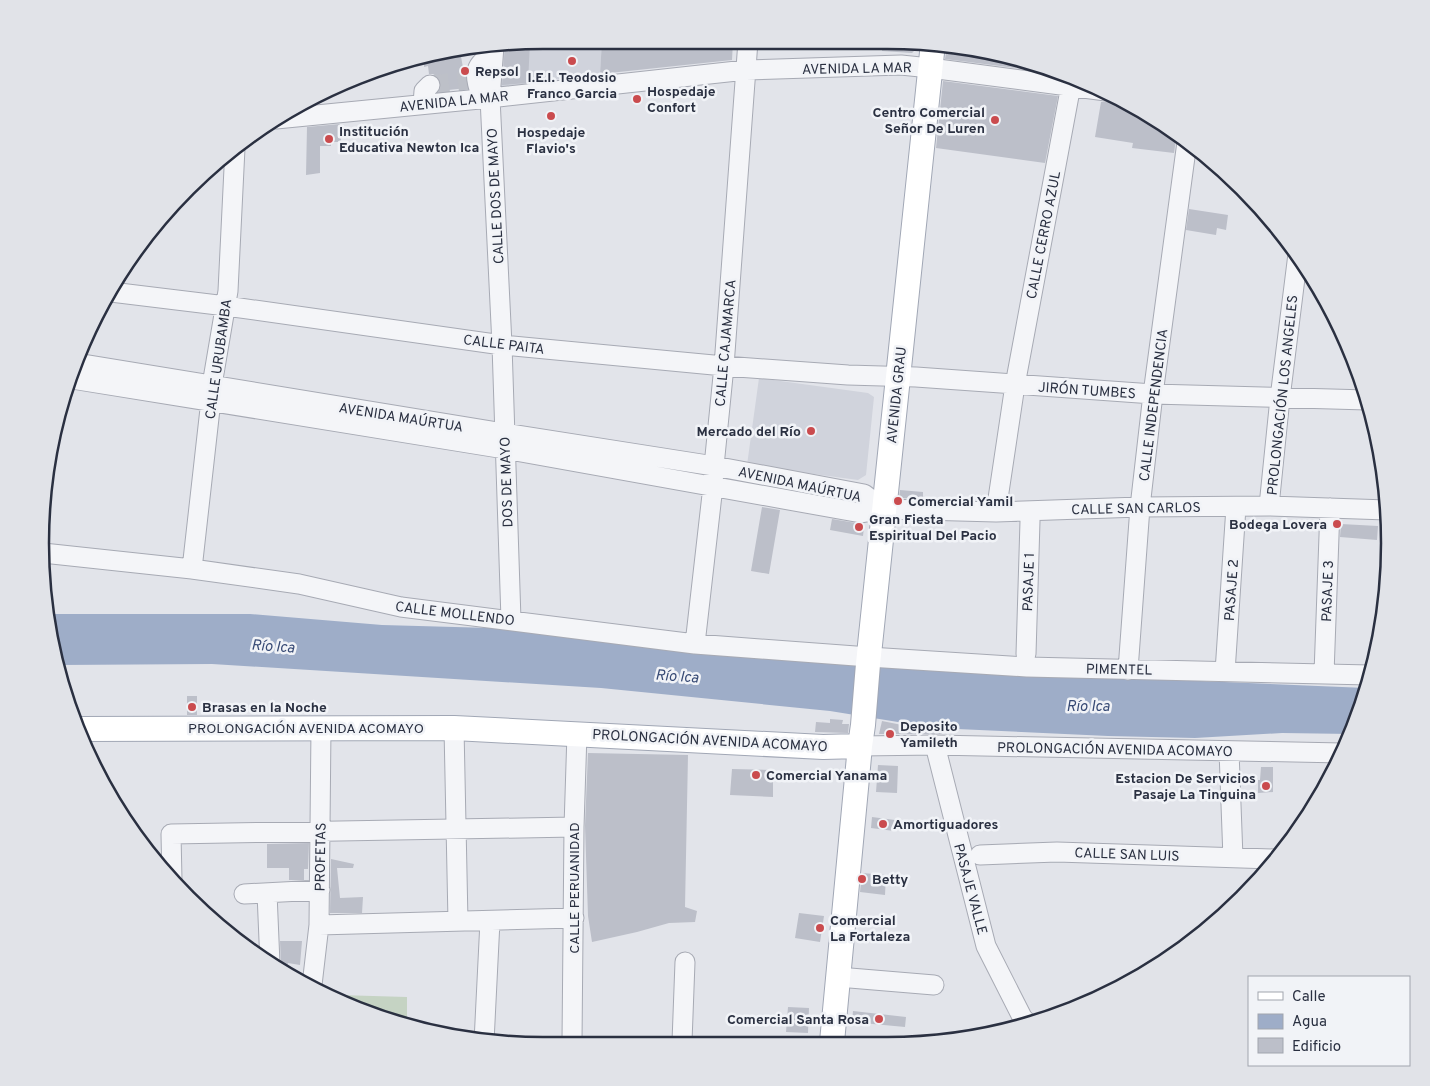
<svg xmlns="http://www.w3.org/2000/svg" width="1430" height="1086" viewBox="0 0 1430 1086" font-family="Overpass,sans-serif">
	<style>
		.built { fill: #d0d3dc }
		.green { fill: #c5d3c3 }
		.water { fill: #9eadc8 }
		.building { fill: #bcbfc9 }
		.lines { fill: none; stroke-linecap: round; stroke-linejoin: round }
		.minor-tunnel { stroke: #bdc0c8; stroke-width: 19; stroke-dasharray: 19 9; stroke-linecap: butt }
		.minor-casing { stroke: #a7aab4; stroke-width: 21 }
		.major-casing { stroke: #a1a7b5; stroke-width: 26 }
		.minor { stroke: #f4f5f8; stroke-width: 19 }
		.major { stroke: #fff; stroke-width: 24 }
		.poi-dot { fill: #ca4b4e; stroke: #f1f3f7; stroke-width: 2 }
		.labels { text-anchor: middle; stroke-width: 5; stroke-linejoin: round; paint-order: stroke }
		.street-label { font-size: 14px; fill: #2a3041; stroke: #f1f3f7 }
		.poi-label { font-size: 14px; font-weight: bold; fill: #2a3041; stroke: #f1f3f7; text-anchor: start }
		.water-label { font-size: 15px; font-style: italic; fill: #364974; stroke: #f1f3f7 }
		.rim { fill: none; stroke: #2a3041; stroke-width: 2.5 }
	</style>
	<rect width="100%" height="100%" fill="#e2e4ea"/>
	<path class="built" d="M 543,40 L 602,40 L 600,74 L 500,87 L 502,45 Z
		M 759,378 L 868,393 L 874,397 L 866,475 L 858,480 L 747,465 Z"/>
	<path class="green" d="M 339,995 L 407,997 L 407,1025 L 381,1019 L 339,998 Z"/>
	<path class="water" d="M 49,614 L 250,614 L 382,625 L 491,628 L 711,654 L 889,668 L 1366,688 L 1352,734 L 1282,733 L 1195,738 L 1108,736 L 935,728 L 830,711 L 601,688 L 212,664 L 59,665 Z"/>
	<path class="building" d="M 602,40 L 733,41 L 732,60 L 600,74 Z
		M 883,41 L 918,41 L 917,48 L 912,53 L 882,51 Z
		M 530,42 L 528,83 L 502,85 L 505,45 Z
		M 947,46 L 1017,57 L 1062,74 L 945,59 Z
		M 460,51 L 464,73 L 465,73 L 467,88 L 439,91 L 441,87 L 441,82 L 438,77 L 433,74 L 429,74 L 428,66 L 424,67 L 424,56 Z
		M 943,81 L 1058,96 L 1045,163 L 936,148 Z
		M 1116,96 L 1115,100 L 1120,101 L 1119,106 L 1138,108 L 1167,125 L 1177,133 L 1174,153 L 1132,148 L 1133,143 L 1095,137 L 1101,102 L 1110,102 Z
		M 340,124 L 341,142 L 331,142 L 331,146 L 320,146 L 320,173 L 306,175 L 307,127 Z
		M 1189,209 L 1228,215 L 1226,230 L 1217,228 L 1216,235 L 1186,230 Z
		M 900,490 L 923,492 L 923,499 L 899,498 Z
		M 762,507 L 780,510 L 769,574 L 751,571 Z
		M 832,519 L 862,524 L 864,527 L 863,536 L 830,530 Z
		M 1341,524 L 1378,526 L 1377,540 L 1340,537 Z
		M 187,696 L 197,696 L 197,715 L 187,715 Z
		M 830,719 L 843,720 L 842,724 L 849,724 L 848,733 L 815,732 L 816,722 L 830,723 Z
		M 882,721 L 942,733 L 942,734 L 879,734 Z
		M 588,753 L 688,755 L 685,907 L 697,911 L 695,922 L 669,923 L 637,932 L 592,942 L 588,916 L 585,826 Z
		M 878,765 L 898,766 L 897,793 L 876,792 Z
		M 1261,767 L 1273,767 L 1273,792 L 1258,793 L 1258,780 L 1260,780 Z
		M 732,769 L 773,770 L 773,797 L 730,795 Z
		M 872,817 L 895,820 L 894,831 L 871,828 Z
		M 309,843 L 308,869 L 304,869 L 304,880 L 289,880 L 289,868 L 267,868 L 267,844 Z
		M 331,859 L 354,864 L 353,868 L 337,868 L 340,898 L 363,897 L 362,913 L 330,913 Z
		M 862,873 L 886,875 L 885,895 L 860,892 Z
		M 799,913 L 824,916 L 820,942 L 795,938 Z
		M 280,941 L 302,941 L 300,965 L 288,963 L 286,972 L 280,969 L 281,964 Z
		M 788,1007 L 809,1008 L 808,1033 L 786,1032 Z
		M 853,1011 L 906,1017 L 905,1027 L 852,1022 Z"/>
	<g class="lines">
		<path class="minor-tunnel" d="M 430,85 L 472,80"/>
		<defs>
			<path id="minor" d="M 494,46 L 490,98 L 502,345 L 511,620
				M 482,98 C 475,77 471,66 493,54
				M 423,104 L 424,91 L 430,85
				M 276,119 L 490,98 L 746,70 L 901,65 L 930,68 L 1106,91
				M 111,292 L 226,306 L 502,345 L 724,366 L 848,375 L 916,377 L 1153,394 L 1367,400
				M 77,363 L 504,433 L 714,466 L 864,494 L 884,509
				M 72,379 L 505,449 L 861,513 L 884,509 L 996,512 L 1140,507 L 1269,506 L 1387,510
				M 1269,506 L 1280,398 L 1298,254
				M 996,512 L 1015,385 L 1071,85
				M 43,553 L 192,569 L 299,584 L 401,607 L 695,644 L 869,657 L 1027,667 L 1370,675
				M 192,569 L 211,400 L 212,385 L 228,291 L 235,148
				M 695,644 L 713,486 L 714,466 L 724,366 L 748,41
				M 1026,654 L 1030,521 L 1029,511
				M 1128,670 L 1140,507 L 1153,394 L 1187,142
				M 1225,672 L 1236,507
				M 1324,674 L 1330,508
				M 454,728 L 458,921
				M 935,745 L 986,946 L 1022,1017 L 1028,1024
				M 860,746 L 935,745 L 1342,753
				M 1229,751 L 1233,858
				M 980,855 L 1057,852 L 1275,859
				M 172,880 L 171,834 L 574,827
				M 267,893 L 270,964
				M 244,894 L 320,890
				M 319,925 L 574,918
				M 838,977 L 934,985
				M 312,985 L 319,925 L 321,728
				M 484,1042 L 490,921
				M 572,1042 L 574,827 L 577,733
				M 682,1042 L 685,962"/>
			<path id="major" d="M 79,729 L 454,728 L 823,747 L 860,746
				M 832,1042 L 860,746 L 863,725 L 868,664 L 933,43"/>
		</defs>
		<use href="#minor" class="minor-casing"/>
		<use href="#major" class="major-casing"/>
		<use href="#minor" class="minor"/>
		<use href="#major" class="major"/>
	</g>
	<g class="poi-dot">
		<circle cx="572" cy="61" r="5"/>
		<circle cx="465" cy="71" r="5"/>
		<circle cx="637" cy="99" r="5"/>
		<circle cx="551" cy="116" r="5"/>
		<circle cx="995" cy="120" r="5"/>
		<circle cx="329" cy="139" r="5"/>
		<circle cx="811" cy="431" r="5"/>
		<circle cx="898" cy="501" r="5"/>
		<circle cx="1337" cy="524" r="5"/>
		<circle cx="859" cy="527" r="5"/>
		<circle cx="192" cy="707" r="5"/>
		<circle cx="890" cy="734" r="5"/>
		<circle cx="756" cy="775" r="5"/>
		<circle cx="1266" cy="786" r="5"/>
		<circle cx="883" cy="824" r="5"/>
		<circle cx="862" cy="879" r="5"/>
		<circle cx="820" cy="928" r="5"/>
		<circle cx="879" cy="1019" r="5"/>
	</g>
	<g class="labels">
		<g class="street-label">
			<text transform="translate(857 68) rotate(-1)" y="5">AVENIDA LA MAR</text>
			<text transform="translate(454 101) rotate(-6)" y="5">AVENIDA LA MAR</text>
			<text transform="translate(495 196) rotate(-93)" y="5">CALLE DOS DE MAYO</text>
			<text transform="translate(1043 235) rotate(-79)" y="5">CALLE CERRO AZUL</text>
			<text transform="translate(725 343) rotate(-85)" y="5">CALLE CAJAMARCA</text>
			<text transform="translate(504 344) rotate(7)" y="5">CALLE PAITA</text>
			<text transform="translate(218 359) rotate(-82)" y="5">CALLE URUBAMBA</text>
			<text transform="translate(1087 390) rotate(4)" y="5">JIRÓN TUMBES</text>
			<text transform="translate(896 395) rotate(-84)" y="5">AVENIDA GRAU</text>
			<text transform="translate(1282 395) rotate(-84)" y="5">PROLONGACIÓN LOS ANGELES</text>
			<text transform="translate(1153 405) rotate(-83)" y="5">CALLE INDEPENDENCIA</text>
			<text transform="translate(401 417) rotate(9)" y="5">AVENIDA MAÚRTUA</text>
			<text transform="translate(506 482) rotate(-92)" y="5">DOS DE MAYO</text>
			<text transform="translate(800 484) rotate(12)" y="5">AVENIDA MAÚRTUA</text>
			<text transform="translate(1136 508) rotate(-1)" y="5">CALLE SAN CARLOS</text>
			<text transform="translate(1028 582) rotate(-88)" y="5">PASAJE 1</text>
			<text transform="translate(1231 590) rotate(-86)" y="5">PASAJE 2</text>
			<text transform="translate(1327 591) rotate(-88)" y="5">PASAJE 3</text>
			<text transform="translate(455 613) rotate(7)" y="5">CALLE MOLLENDO</text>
			<text transform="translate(1119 669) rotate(1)" y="5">PIMENTEL</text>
			<text x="306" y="733">PROLONGACIÓN AVENIDA ACOMAYO</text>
			<text transform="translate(710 740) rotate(3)" y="5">PROLONGACIÓN AVENIDA ACOMAYO</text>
			<text transform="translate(1115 749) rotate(1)" y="5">PROLONGACIÓN AVENIDA ACOMAYO</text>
			<text transform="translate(1127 854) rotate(2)" y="5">CALLE SAN LUIS</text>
			<text transform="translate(320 857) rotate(-89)" y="5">PROFETAS</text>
			<text transform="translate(574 888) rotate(-90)" y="5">CALLE PERUANIDAD</text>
			<text transform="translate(971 889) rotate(75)" y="5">PASAJE VALLE</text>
		</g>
		<g class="poi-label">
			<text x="475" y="76">Repsol</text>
			<text x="572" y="82" text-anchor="middle">I.E.I. Teodosio<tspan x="572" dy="16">Franco Garcia</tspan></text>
			<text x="647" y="96">Hospedaje<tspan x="647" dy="16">Confort</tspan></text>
			<text x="985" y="117" text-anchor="end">Centro Comercial<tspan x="985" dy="16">Señor De Luren</tspan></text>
			<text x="339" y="136">Institución<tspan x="339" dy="16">Educativa Newton Ica</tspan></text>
			<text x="551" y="137" text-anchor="middle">Hospedaje<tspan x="551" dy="16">Flavio's</tspan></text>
			<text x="801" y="436" text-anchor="end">Mercado del Río</text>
			<text x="908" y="506">Comercial Yamil</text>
			<text x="869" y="524">Gran Fiesta<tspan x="869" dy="16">Espiritual Del Pacio</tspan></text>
			<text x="1327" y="529" text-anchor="end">Bodega Lovera</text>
			<text x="202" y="712">Brasas en la Noche</text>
			<text x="900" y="731">Deposito<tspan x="900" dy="16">Yamileth</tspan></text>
			<text x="766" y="780">Comercial Yanama</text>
			<text x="1256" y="783" text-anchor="end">Estacion De Servicios<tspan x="1256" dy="16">Pasaje La Tinguina</tspan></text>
			<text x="893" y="829">Amortiguadores</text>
			<text x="872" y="884">Betty</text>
			<text x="830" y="925">Comercial<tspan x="830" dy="16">La Fortaleza</tspan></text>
			<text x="869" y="1024" text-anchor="end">Comercial Santa Rosa</text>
		</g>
		<g class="water-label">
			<text transform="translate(273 646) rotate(4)" y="5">Río Ica</text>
			<text transform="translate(677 676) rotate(4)" y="5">Río Ica</text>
			<text x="1088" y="711">Río Ica</text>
		</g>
	</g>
	<path d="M0 0H1430V1086H0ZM543 49H887A494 494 0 0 1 1381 543V543A494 494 0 0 1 887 1037H543A494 494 0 0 1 49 543V543A494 494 0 0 1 543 49Z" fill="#e1e3e8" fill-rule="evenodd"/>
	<path class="rim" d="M543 49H887A494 494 0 0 1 1381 543V543A494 494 0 0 1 887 1037H543A494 494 0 0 1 49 543V543A494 494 0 0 1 543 49Z"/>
	<rect x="1248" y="976" width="162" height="90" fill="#f1f3f7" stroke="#a1a5ae"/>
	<rect x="1258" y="992" width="25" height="8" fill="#ffffff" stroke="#a1a5ae"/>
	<text x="1292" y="1001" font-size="15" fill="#2a3041">Calle</text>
	<rect x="1258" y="1014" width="25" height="15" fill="#9eadc8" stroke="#a1a5ae"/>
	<text x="1292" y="1026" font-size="15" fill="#2a3041">Agua</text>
	<rect x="1258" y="1038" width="25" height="15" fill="#bcbfc9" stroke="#a1a5ae"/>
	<text x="1292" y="1051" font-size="15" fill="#2a3041">Edificio</text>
</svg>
